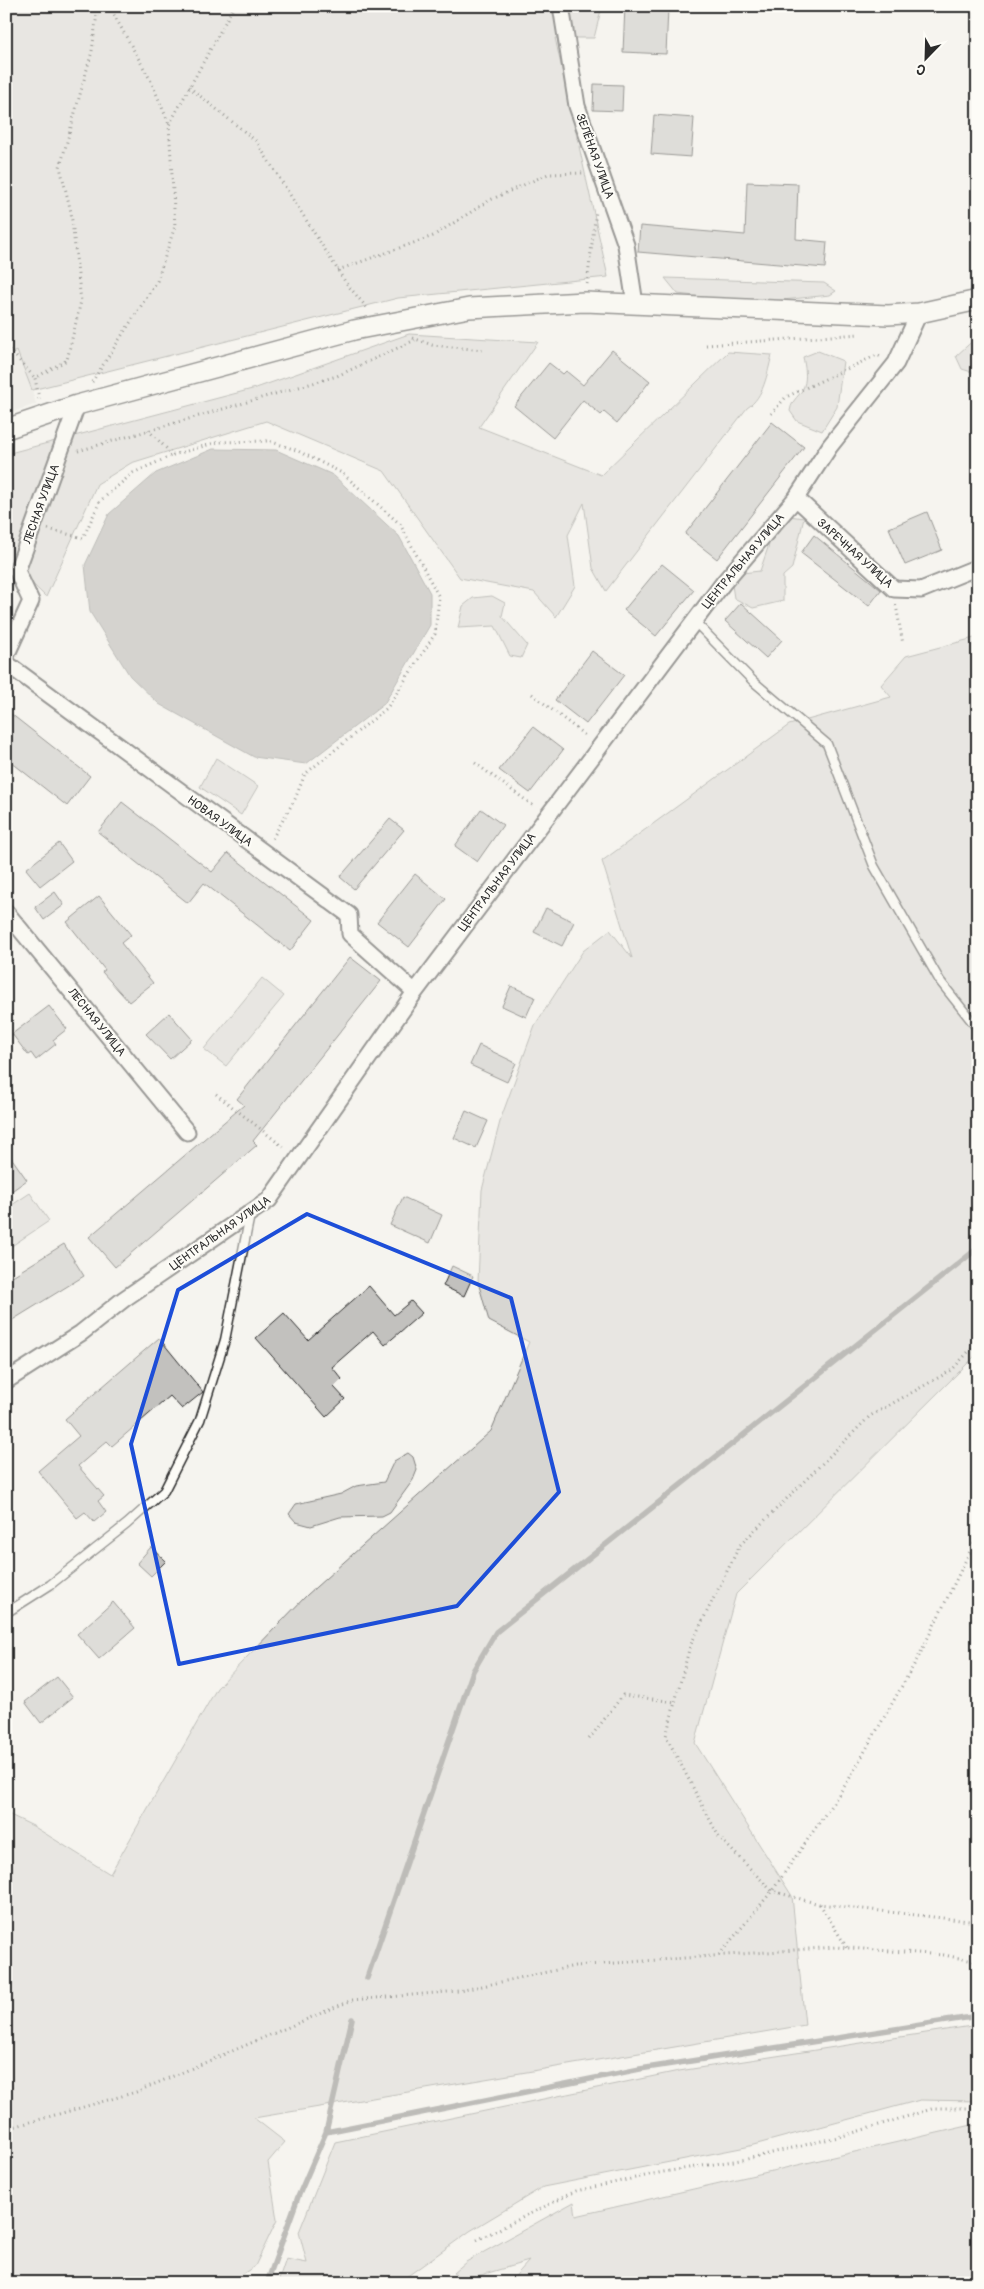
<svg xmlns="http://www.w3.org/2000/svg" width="984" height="2289" viewBox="0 0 984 2289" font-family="Pangolin,sans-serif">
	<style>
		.built { fill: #e6e5e0 }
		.green { fill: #d7d6d2; stroke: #81807e }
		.water { fill: #adaca9; stroke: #797877 }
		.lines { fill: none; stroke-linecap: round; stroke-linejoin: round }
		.stream { stroke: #797877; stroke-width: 5.5 }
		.building { fill: #c2c1be; stroke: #2b2b2b }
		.service-casing { stroke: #2b2b2b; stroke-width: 11 }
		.minor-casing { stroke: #2b2b2b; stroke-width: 19 }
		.tertiary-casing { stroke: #2b2b2b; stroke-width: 22 }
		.path { stroke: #2b2b2b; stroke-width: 3; stroke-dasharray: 1 4; stroke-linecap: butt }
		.service { stroke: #fdfcf7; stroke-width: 8 }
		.minor { stroke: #fdfcf7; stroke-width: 15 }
		.tertiary { stroke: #fdfcf7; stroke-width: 19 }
		.marked { fill: none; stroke: #1d4ed8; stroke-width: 4; stroke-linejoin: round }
		.labels { text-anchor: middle; stroke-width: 4; stroke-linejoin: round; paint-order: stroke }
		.street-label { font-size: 12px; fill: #2b2b2b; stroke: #fdfcf7 }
	</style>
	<rect width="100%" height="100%" fill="#f5f4ef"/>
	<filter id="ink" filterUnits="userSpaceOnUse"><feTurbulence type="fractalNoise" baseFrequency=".02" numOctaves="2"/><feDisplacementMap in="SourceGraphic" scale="10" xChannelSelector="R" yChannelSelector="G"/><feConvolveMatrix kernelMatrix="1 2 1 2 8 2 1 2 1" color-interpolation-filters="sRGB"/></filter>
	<g filter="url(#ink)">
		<path class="built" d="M 17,351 L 32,390 L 36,404 L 6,414 L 6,354 Z"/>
		<path class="green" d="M 6,6 L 602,6 L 594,38 L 555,38 L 608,277 L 398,298 L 32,390 L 17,351 L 6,354 Z
			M 665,278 L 824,283 L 836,291 L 830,295 L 754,303 L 678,294 Z
			M 409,334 L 538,342 L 479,427 L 601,475 L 728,352 L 772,355 C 767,374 764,397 747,408 L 606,591 L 593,568 L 584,503 L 568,535 L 575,586 L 556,617 L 534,592 L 460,578 L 384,471 L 266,421 L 131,463 L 97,484 L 46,597 L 6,558 L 6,454 L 256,388 Z
			M 978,336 L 978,372 L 975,373 L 962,369 L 956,356 Z
			M 818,351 L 843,361 L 837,407 L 822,431 L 797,421 L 790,411 C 792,398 801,396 804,386 C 807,377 805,366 803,357 Z
			M 789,516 L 804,518 L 792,568 L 783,576 L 783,601 L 753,608 L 734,598 L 732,585 L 742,573 L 760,571 L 774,530 Z
			M 492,596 L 505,603 L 502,616 L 527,645 L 521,658 L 510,656 L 495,626 L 458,628 L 463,606 L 473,598 Z
			M 978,637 L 978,1353 L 736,1594 L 695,1743 L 792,1896 L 805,2025 L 254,2118 L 285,2142 L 268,2162 L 277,2220 L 255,2266 L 229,2283 L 6,2283 L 6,1813 L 33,1826 L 110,1874 L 217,1688 L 307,1595 L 491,1431 L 529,1342 L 489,1321 L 478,1282 L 482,1190 L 501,1118 L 535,1025 L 583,951 L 610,930 L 632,958 L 602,861 L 789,725 L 891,697 L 881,685 L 906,656 Z
			M 216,758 L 258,786 L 241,815 L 200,787 Z
			M 262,978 L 284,996 L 226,1066 L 204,1049 Z
			M 30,1193 L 49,1221 L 7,1249 L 6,1209 Z
			M 408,1453 L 413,1457 L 417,1470 L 413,1480 L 390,1512 L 382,1516 L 340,1517 L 311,1526 L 296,1522 L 289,1514 L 296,1504 L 341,1494 L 356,1486 L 384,1482 L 394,1461 Z
			M 978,2025 L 978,2101 L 920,2100 L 746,2147 L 543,2187 L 470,2231 L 398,2283 L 278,2283 L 286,2259 L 307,2263 L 299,2232 L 335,2142 L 679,2071 Z
			M 972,2125 L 978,2127 L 978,2283 L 509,2283 L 529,2261 L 464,2280 L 453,2273 L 466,2262 L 574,2202 L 576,2216 Z"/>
		<path class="water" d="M 213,449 L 276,450 L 333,475 L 399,536 L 430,593 L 430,625 L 384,704 L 306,764 L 254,757 L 159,704 L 130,676 L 90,612 L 85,565 L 109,514 L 156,473 Z"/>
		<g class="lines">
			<path class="stream" d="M 367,1978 L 473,1671 L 496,1632 L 978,1248
				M 326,2132 L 352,2019
				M 267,2283 L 298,2197 L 326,2132 L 640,2069 L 978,2016"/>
		</g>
		<path class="building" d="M 625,6 L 668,8 L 666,54 L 623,52 Z
			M 594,84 L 623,85 L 622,111 L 593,110 Z
			M 654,115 L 694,118 L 691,157 L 651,154 Z
			M 747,182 L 798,184 L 796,239 L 827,242 L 825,268 L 638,252 L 640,226 L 745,235 Z
			M 612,350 L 650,381 L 617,423 L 604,412 L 601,415 L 583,400 L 553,438 L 514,406 L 549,363 L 563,374 L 566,371 L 583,385 Z
			M 772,422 L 804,447 L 717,559 L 685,534 Z
			M 927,512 L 942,550 L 905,565 L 889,528 Z
			M 814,535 L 881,590 L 869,606 L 801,553 Z
			M 662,564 L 694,590 L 656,636 L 624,610 Z
			M 741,603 L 782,640 L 766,658 L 725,621 Z
			M 592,651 L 624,675 L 586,724 L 555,700 Z
			M 6,710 L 90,776 L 67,806 L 6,758 Z
			M 533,727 L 563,750 L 530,793 L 499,770 Z
			M 122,802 L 212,872 L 228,853 L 314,920 L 290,951 L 204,883 L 188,903 L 98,832 Z
			M 481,809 L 503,825 L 477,862 L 455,846 Z
			M 390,819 L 404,830 L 354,889 L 340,877 Z
			M 59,843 L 72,861 L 40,886 L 26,869 Z
			M 415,874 L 446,899 L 409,947 L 377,922 Z
			M 55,892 L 64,905 L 44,920 L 35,907 Z
			M 99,896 L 131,935 L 121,943 L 153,983 L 129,1002 L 102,972 L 105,970 L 67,922 Z
			M 546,908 L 574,922 L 562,946 L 534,932 Z
			M 350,957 L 381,981 L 253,1141 L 257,1145 L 115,1267 L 89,1237 L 244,1105 L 237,1099 Z
			M 511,986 L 535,997 L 526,1017 L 502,1006 Z
			M 49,1006 L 67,1029 L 53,1040 L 56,1044 L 36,1060 L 31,1053 L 28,1055 L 12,1034 Z
			M 169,1013 L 192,1039 L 170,1059 L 146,1034 Z
			M 479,1045 L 516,1063 L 507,1082 L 470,1065 Z
			M 466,1111 L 488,1121 L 476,1148 L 454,1138 Z
			M 6,1150 L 27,1180 L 6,1195 Z
			M 403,1197 L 442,1215 L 430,1243 L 390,1225 Z
			M 64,1244 L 84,1276 L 6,1324 L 6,1280 Z
			M 452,1266 L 473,1276 L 464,1296 L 443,1286 Z
			M 369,1286 L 394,1315 L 411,1301 L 422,1313 L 385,1345 L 373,1331 L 332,1367 L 342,1379 L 334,1387 L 345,1399 L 326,1417 L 256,1338 L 284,1313 L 308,1340 Z
			M 159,1338 L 203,1392 L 182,1409 L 170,1396 L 112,1446 L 107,1441 L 78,1466 L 104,1496 L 98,1501 L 106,1512 L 94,1522 L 85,1512 L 77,1518 L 38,1471 L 79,1436 L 65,1419 Z
			M 151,1547 L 166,1561 L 151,1576 L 137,1563 Z
			M 113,1602 L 135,1628 L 99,1659 L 77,1634 Z
			M 57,1677 L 73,1697 L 41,1723 L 25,1702 Z"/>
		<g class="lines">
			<defs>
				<path id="service" d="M 694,621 L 754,682 L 827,744 L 874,866 L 940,981 L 978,1029
					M 6,1613 L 50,1585 L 127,1524 L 164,1491 L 200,1420 L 225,1340 L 250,1215"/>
				<path id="minor" d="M 561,6 L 577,106 L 626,245 L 635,304
					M 796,498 L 894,589 L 921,590 L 978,567
					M 6,656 L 31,601 L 17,571 L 77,405
					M 6,663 L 349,915 L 350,934 L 415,992
					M 6,912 L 187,1132
					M 6,1381 L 81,1333 L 124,1299 L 269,1200 L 415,992 L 724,582 L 796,498 L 830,446 L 896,363 L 919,313"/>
				<path id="tertiary" d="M 6,429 L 77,405 L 354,330 L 469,308 L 585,302 L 888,315 L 919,313 L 978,300"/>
			</defs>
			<use href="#service" class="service-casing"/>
			<use href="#minor" class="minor-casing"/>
			<use href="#tertiary" class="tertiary-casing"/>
			<path class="path" d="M 109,6 L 151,81 L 169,124
				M 189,87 L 256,141 L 346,283 L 367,308
				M 338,270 L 433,236 L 490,200 L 548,174 L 584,173
				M 587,284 L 596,211
				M 413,338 L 432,345 L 483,350
				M 706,345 L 860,334
				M 6,346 L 35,378
				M 92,382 L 157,281 L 175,226 L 169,125 L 234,6
				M 39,399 L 35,378 L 67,360 L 81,301 L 71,212 L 60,167 L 92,51 L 98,6
				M 771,414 L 786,397 L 877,355 L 881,357
				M 148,430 L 173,455 L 218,442 L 269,441 L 296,450 L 342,473 L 400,524 L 439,597 L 435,634 L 387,708 L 305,774 L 295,799 L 272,839
				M 78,451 L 337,376 L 415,340
				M 48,529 L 83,538 L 100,501 L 133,473 L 173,455
				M 896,605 L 903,644
				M 532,694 L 587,737
				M 475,763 L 535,807
				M 216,1094 L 286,1149
				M 978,1341 L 952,1370 L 870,1416 L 740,1545 L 690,1646 L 666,1736 L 719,1837 L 772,1891 L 819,1904 L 978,1922
				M 589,1739 L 623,1695 L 675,1702
				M 820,1904 L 847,1948
				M 719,1955 L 772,1891 L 848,1781 L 919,1656 L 978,1535
				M 6,2129 L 136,2092 L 352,2000 L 459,1991 L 575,1966 L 836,1947 L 944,1955 L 978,1962
				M 477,2240 L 576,2191 L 663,2172 L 747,2159 L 846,2135 L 935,2108 L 972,2108 L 978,2110
				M 969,2283 L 978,2266"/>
			<use href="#service" class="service"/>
			<use href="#minor" class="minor"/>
			<use href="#tertiary" class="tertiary"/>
		</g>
	</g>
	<path d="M0 0H984V2289H0ZM 307,1214 L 511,1298 L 559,1492 L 457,1606 L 179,1664 L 131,1444 L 178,1290 Z" fill="#f5f4ef" fill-opacity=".55" fill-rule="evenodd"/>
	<path class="marked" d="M 307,1214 L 511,1298 L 559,1492 L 457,1606 L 179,1664 L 131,1444 L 178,1290 Z"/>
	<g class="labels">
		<g class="street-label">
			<text transform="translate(595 156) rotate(70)" y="4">ЗЕЛЁНАЯ УЛИЦА</text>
			<text transform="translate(41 504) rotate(-70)" y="4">ЛЕСНАЯ УЛИЦА</text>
			<text transform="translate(855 553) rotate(42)" y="4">ЗАРЕЧНАЯ УЛИЦА</text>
			<text transform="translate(743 561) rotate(-50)" y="4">ЦЕНТРАЛЬНАЯ УЛИЦА</text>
			<text transform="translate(220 821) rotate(36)" y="4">НОВАЯ УЛИЦА</text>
			<text transform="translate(497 882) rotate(-53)" y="4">ЦЕНТРАЛЬНАЯ УЛИЦА</text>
			<text transform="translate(97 1022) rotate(51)" y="4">ЛЕСНАЯ УЛИЦА</text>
			<text transform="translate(220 1233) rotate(-35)" y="4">ЦЕНТРАЛЬНАЯ УЛИЦА</text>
		</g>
	</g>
	<rect width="984" height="2289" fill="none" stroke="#fdfcf7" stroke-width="25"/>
	<rect x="12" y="12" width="959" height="2264" fill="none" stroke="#2b2b2b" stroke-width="2" filter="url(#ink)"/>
	<g transform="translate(926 58) rotate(203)" stroke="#fdfcf7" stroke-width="4" paint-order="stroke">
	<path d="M0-4L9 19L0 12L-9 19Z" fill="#2b2b2b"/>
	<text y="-8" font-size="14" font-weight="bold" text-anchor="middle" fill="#2b2b2b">С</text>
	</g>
</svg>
